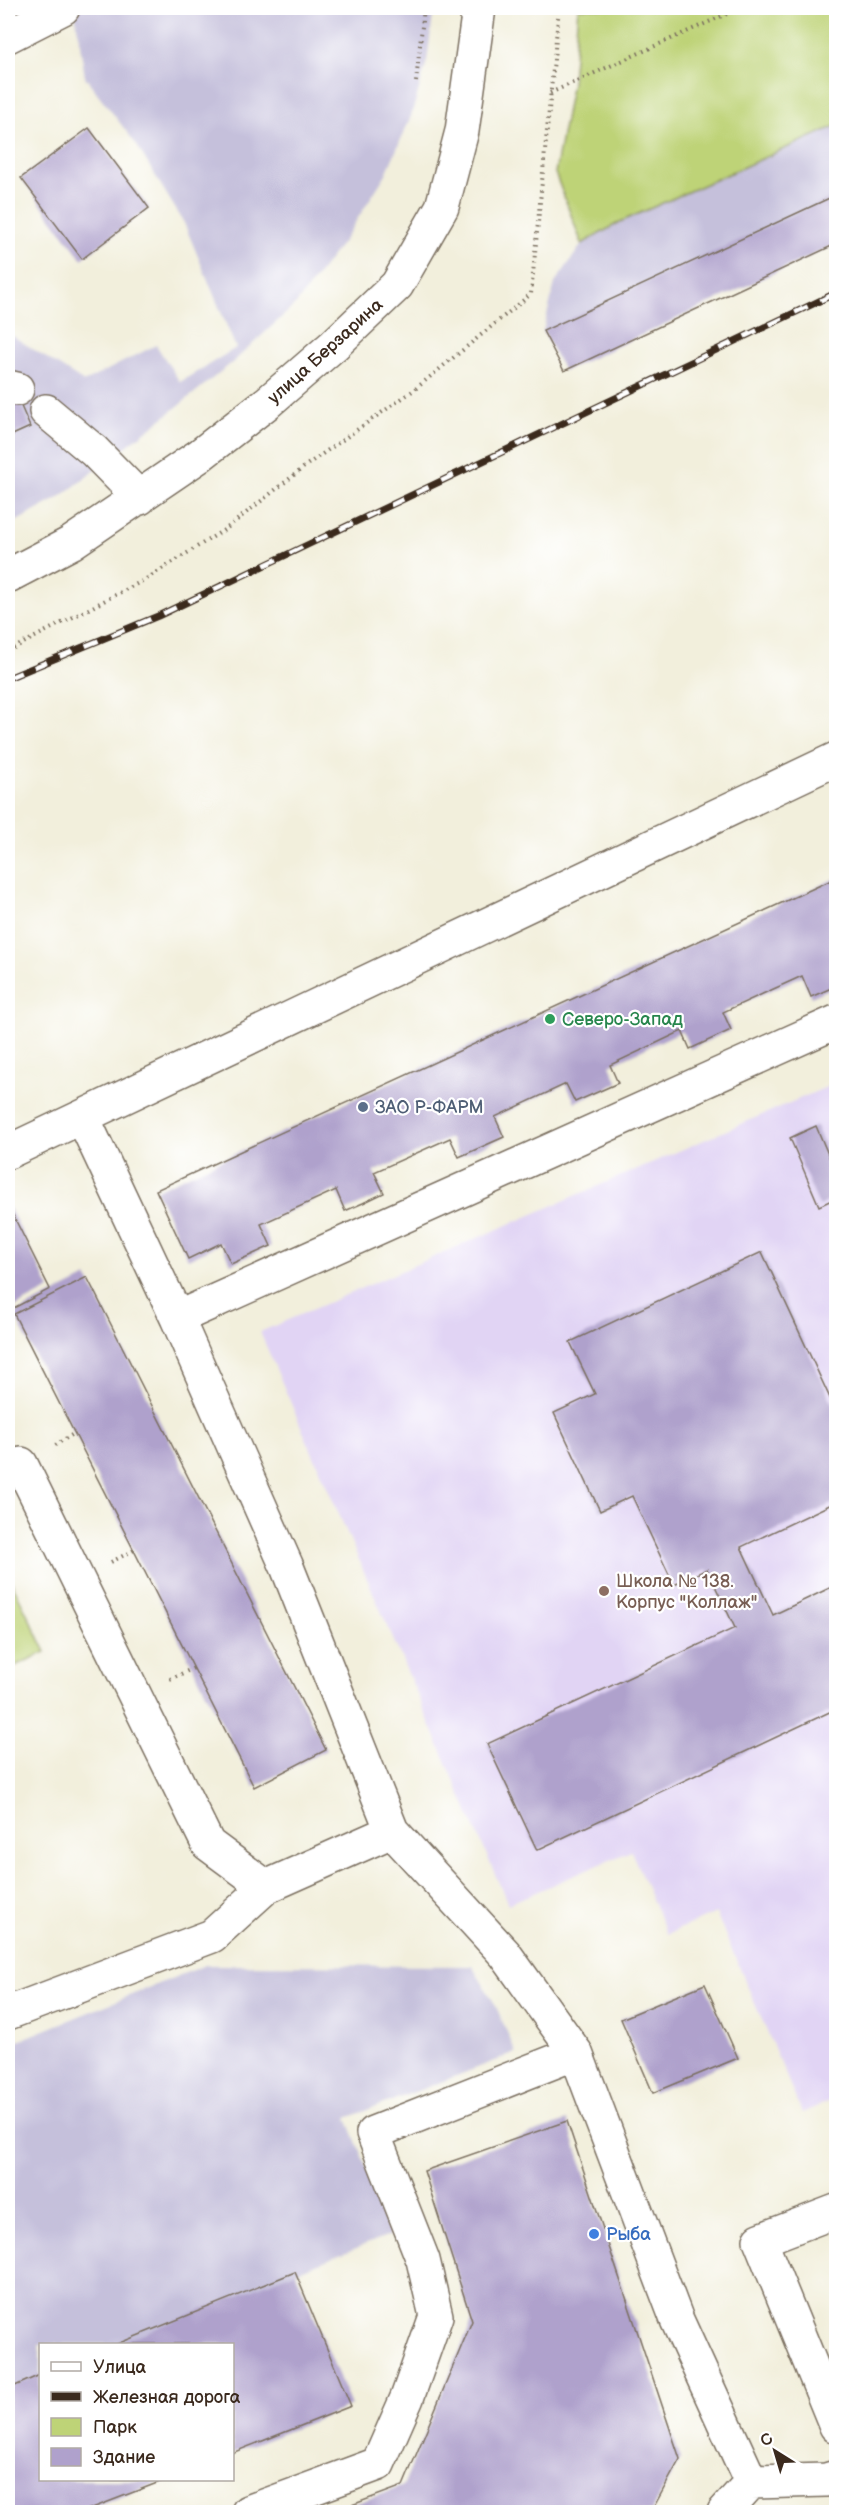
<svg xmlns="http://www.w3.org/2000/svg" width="844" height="2520" viewBox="0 0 844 2520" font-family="'Balsamiq Sans',sans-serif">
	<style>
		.built { fill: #e1d4f4 }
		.industrial { fill: #c5c0db }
		.green { fill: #bed377; stroke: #7c7e4a; stroke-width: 1.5 }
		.building { fill: #afa1cc }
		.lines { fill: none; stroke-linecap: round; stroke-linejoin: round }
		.minor-casing { stroke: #7b6f60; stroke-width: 36 }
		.path { stroke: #7b6f60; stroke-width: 4; stroke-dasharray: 1.5 4.5; stroke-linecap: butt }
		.minor { stroke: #fff; stroke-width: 33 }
		.rail-casing { stroke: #3b2a1e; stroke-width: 7 }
		.rail { stroke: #fff; stroke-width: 4.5; stroke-dasharray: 14; stroke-linecap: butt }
		.leisure-dot { fill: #2e9e5b; stroke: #fff; stroke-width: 2 }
		.service-dot { fill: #5c6f8a; stroke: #fff; stroke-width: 2 }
		.education-dot { fill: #8d6e63; stroke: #fff; stroke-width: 2 }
		.shop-dot { fill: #3f7fe0; stroke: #fff; stroke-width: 2 }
		.labels { text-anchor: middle; stroke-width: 4.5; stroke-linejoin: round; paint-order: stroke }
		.street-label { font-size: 18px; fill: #3b2a1e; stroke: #fff }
		.leisure-label { font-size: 18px; fill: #27864d; stroke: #fff; text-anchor: start }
		.service-label { font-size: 18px; fill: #4e5e75; stroke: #fff; text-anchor: start }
		.education-label { font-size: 18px; fill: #785e54; stroke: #fff; text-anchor: start }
		.shop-label { font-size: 18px; fill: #366cbe; stroke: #fff; text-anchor: start }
	</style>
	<rect width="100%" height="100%" fill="#fff"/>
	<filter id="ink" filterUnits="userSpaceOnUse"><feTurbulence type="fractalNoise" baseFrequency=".0167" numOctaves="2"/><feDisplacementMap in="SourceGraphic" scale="12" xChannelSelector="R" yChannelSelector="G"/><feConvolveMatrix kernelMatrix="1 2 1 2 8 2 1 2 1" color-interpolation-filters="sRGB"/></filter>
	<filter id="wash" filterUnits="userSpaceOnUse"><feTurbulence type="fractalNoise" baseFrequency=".008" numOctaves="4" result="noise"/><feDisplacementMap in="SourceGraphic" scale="24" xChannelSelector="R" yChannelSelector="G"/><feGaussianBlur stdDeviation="1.35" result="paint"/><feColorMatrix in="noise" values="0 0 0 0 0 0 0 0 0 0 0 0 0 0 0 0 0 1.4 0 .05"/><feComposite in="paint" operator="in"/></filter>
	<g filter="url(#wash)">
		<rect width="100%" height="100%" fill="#f2efdc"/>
		<path class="built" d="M 836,1083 L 836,2098 L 802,2113 L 716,1913 L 667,1934 L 631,1851 L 508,1904 L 260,1332 Z"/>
		<path class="industrial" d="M 79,8 L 434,8 L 427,61 L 411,116 L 386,174 L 344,240 L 296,304 L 233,362 L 167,415 L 59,498 L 8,526 L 8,333 L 84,382 L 156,345 L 180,382 L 236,348 L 184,223 L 136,144 L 85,77 L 75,12 Z
			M 836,126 L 836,244 L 564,371 L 543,331 L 555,283 L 582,244 L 555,173 L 620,222 Z
			M 205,1965 L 472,1966 L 495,2004 L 516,2053 L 347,2118 L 392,2234 L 296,2272 L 351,2406 L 233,2453 L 232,2344 L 40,2344 L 40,2480 L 165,2480 L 82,2512 L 8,2512 L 8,2045 Z"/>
		<path class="green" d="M 578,8 L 836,8 L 836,126 L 620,222 L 582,244 L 555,173 L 572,82 Z
			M 8,1575 L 46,1652 L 8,1669 Z"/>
		<g id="blocks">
			<path class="building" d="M 89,128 L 149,208 L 82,259 L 21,178 Z
				M 836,195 L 836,244 L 564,371 L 543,331 Z
				M 11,383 L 30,427 L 8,437 L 8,385 Z
				M 836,878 L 836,986 L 811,997 L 802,976 L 723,1012 L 731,1030 L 690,1049 L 682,1031 L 610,1065 L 618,1083 L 575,1102 L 566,1084 L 495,1117 L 504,1137 L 459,1157 L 450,1138 L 374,1172 L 384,1193 L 363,1203 L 345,1211 L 336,1190 L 261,1224 L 271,1246 L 231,1264 L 221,1243 L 188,1259 L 156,1190 Z
				M 816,1126 L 836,1173 L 836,1198 L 819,1206 L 790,1138 Z
				M 8,1205 L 50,1289 L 8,1311 Z
				M 762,1252 L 836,1411 L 836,1502 L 741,1547 L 773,1615 L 836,1585 L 836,1709 L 537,1850 L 487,1744 L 735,1628 L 707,1569 L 674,1585 L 632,1496 L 600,1511 L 554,1413 L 595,1394 L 570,1342 Z
				M 87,1277 L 326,1750 L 254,1787 L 14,1314 Z
				M 705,1984 L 738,2058 L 653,2093 L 621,2019 Z
				M 567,2121 L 680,2459 L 651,2512 L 333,2512 L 403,2486 L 472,2321 L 424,2171 Z
				M 295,2272 L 351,2406 L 232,2453 L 232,2344 L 117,2344 Z
				M 40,2375 L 40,2480 L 165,2480 L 82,2512 L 8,2512 L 8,2389 Z"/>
		</g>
	</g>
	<g filter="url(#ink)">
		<use href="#blocks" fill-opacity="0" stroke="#7b6f60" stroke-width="1.5"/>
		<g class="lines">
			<defs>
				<path id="minor" d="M 8,36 L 63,8
					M 8,387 L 17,389
					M 46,411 L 94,451 L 140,498
					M 8,576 L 71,543 L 199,456 L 267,403 L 334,345 L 397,285 L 442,207 L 462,131 L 479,8
					M 83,1118 L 177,1318 L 287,1567 L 392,1831 L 505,1954 L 576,2053 L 677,2320 L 751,2482 L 724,2512
					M 8,1152 L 836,759
					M 177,1318 L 836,1022
					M 8,1470 L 21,1464 L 208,1844 L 266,1887 L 392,1831
					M 8,2013 L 212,1936 L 266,1887
					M 836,2211 L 760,2240 L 836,2426
					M 751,2482 L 826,2480 L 836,2477
					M 248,2512 L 378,2464 L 407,2398 L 436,2316 L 423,2260 L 373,2133 L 576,2053"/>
			</defs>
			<use href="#minor" class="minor-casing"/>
			<path class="path" d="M 416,82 L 424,8
				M 550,93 L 740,8
				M 8,651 L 146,579 L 227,528 L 308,464 L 414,390 L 531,294 L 559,8
				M 55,1445 L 75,1433
				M 111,1562 L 134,1550
				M 170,1679 L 194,1668"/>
			<use href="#minor" class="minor"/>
			<defs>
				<path id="rail" d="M 8,678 L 158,616 L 836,293"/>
			</defs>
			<use href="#rail" class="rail-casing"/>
			<use href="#rail" class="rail"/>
		</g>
	</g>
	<circle class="leisure-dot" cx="550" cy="1019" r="6"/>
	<circle class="service-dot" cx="363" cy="1107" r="6"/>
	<circle class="education-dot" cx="604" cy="1591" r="6"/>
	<circle class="shop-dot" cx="594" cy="2234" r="6"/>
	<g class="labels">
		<g class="street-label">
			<text transform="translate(325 351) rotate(-42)" y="6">улица Берзарина</text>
		</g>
		<g class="leisure-label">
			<text x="562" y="1025">Северо-Запад</text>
		</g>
		<g class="service-label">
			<text x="375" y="1113">ЗАО Р-ФАРМ</text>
		</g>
		<g class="education-label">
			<text x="616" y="1587">Школа № 138.<tspan x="616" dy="21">Корпус "Коллаж"</tspan></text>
		</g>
		<g class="shop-label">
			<text x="606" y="2240">Рыба</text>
		</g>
	</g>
	<rect width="844" height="2520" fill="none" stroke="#fff" stroke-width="30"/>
	<rect x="39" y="2343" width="195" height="138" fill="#ffffff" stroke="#b1aaa5" stroke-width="1.5"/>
	<rect x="51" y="2362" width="30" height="9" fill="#ffffff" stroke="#b1aaa5" stroke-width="1.5"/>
	<text x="93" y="2373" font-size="18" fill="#3b2a1e">Улица</text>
	<rect x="51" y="2392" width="30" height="9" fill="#3b2a1e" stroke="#b1aaa5" stroke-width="1.5"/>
	<text x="93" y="2403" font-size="18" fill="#3b2a1e">Железная дорога</text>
	<rect x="51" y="2418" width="30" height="18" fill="#bed377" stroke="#b1aaa5" stroke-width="1.5"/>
	<text x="93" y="2433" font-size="18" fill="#3b2a1e">Парк</text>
	<rect x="51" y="2448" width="30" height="18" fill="#afa1cc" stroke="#b1aaa5" stroke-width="1.5"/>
	<text x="93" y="2463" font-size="18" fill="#3b2a1e">Здание</text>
	<g transform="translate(775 2451) rotate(323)" stroke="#ffffff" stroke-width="4.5" paint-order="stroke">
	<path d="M0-4.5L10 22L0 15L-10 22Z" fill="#3b2a1e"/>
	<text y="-9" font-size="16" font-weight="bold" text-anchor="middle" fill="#3b2a1e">С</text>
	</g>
</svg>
